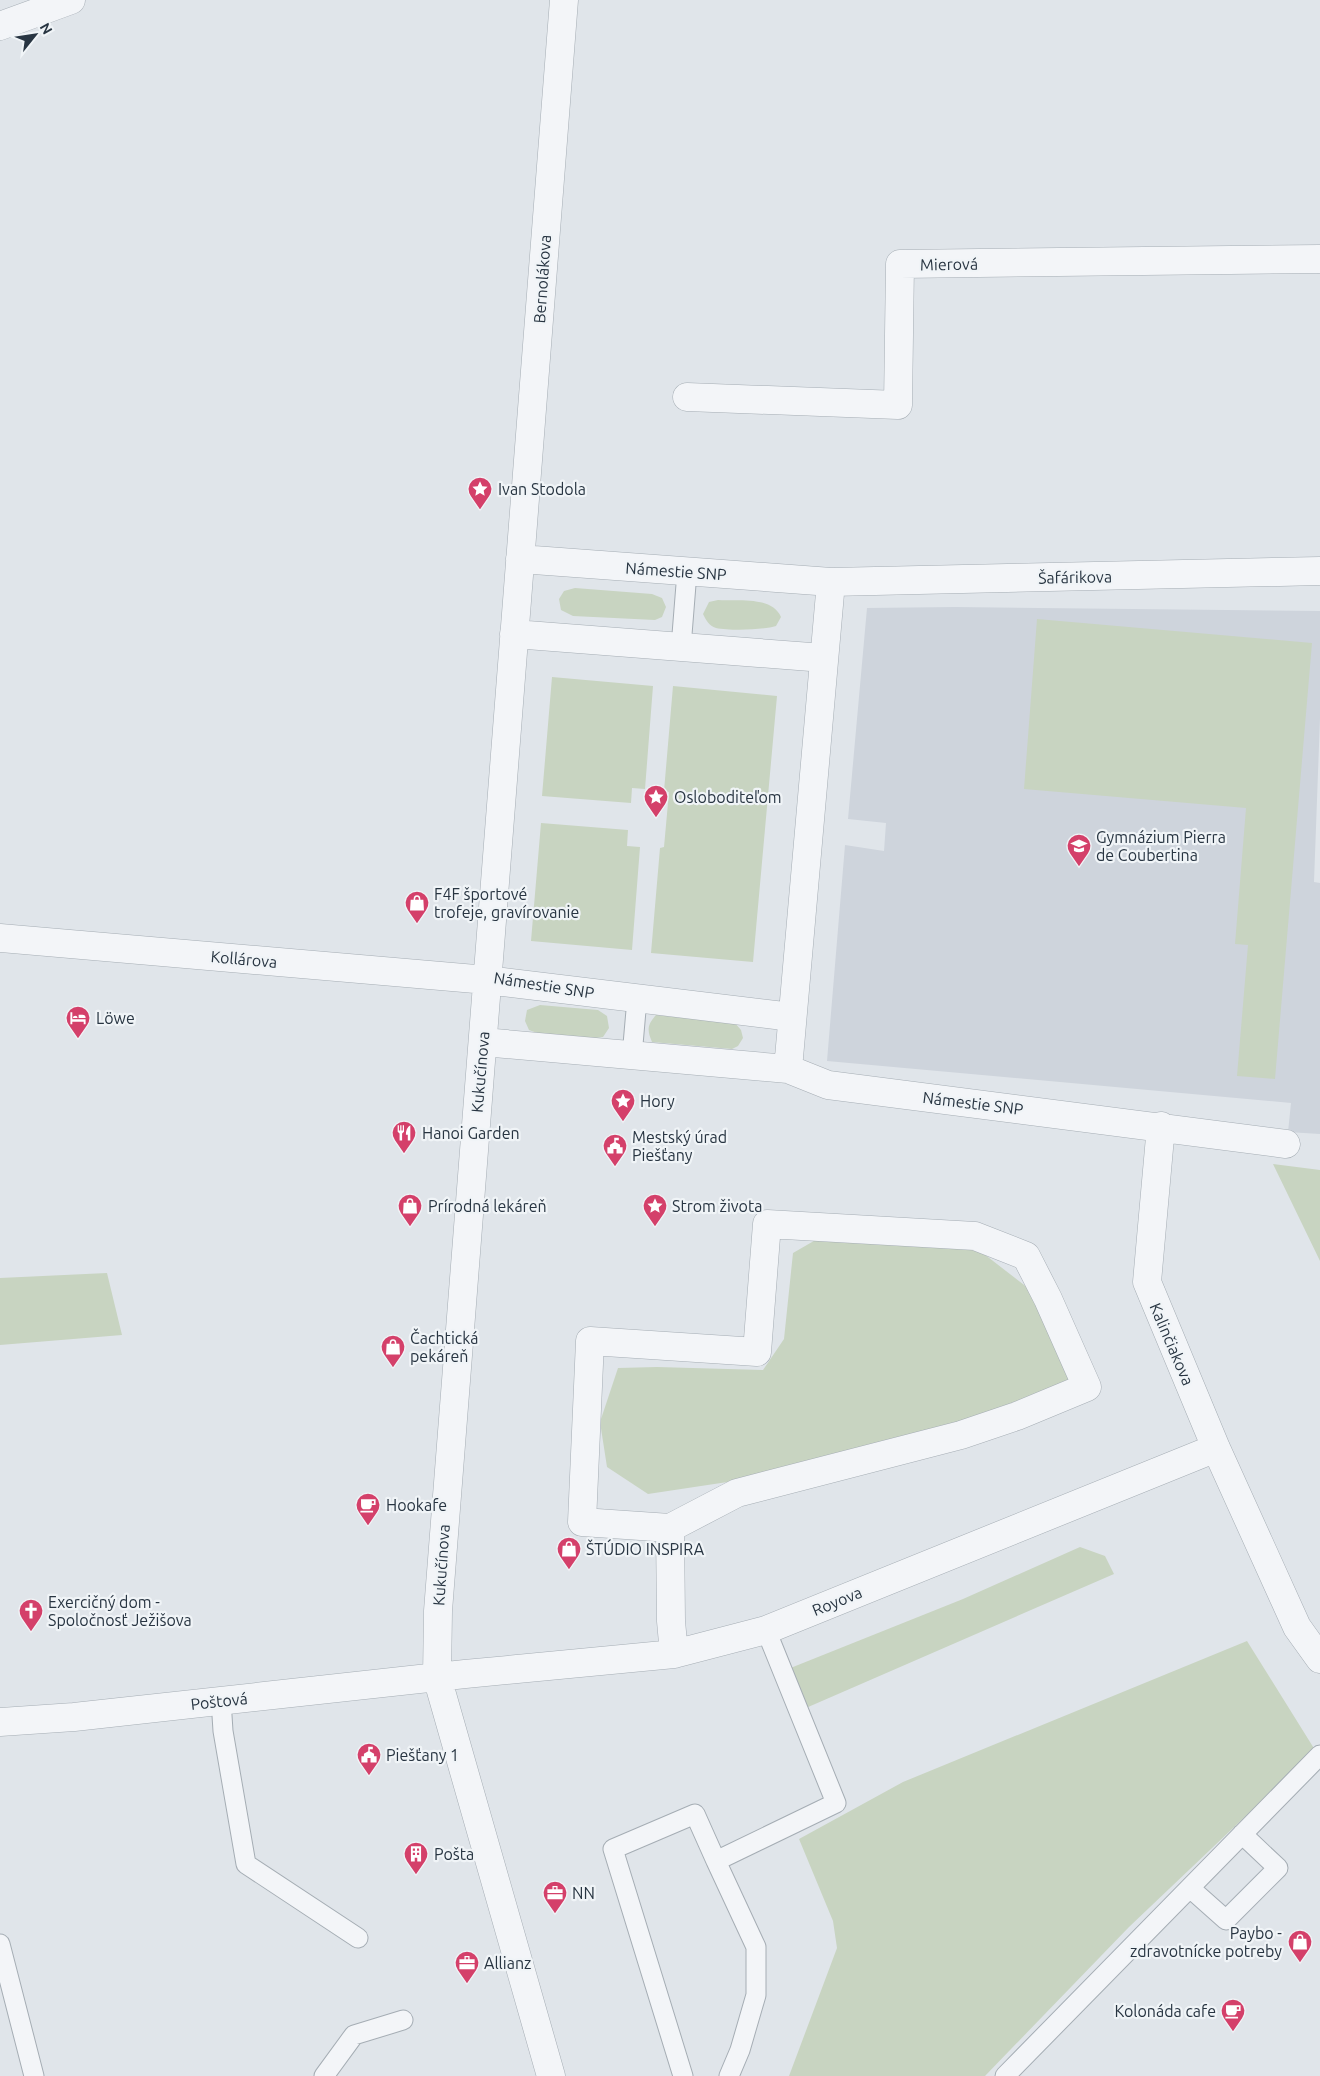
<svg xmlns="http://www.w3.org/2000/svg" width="1320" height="2076" viewBox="0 0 1320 2076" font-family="Ubuntu,sans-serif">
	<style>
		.built { fill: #ced4dc }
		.green { fill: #c8d4c1 }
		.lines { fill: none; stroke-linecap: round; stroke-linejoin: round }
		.service-casing { stroke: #a5adb4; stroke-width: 21 }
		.minor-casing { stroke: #a5adb4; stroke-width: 29 }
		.service { stroke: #f3f5f8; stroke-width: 19 }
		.minor { stroke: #f3f5f8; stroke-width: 28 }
		.labels { text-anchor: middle; stroke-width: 4.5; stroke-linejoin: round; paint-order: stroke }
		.street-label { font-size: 16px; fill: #283542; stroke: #f0f4f7 }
		.poi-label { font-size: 16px; fill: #283542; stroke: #f0f4f7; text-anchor: start }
	</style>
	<rect width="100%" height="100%" fill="#e0e5ea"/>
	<path class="built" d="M 955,607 L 1320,611 L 1320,718 L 1314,882 L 1320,883 L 1320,1134 L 1288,1132 L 1291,1103 L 827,1061 L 845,845 L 884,851 L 886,823 L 848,819 L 867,608 Z"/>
	<path class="green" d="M 575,588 L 652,594 L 662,598 L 666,607 L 662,617 L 655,620 L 573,616 L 561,610 L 559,599 L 564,591 Z
		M 718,600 C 738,601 772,596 781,617 L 776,626 C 764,630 730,631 716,628 C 709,626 706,620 703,614 L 709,602 Z
		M 1037,619 L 1312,643 L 1275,1079 L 1237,1076 L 1248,945 L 1235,944 L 1246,808 L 1024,789 Z
		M 552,677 L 653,686 L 645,789 L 632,788 L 631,803 L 542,796 Z
		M 673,686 L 777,696 L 753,962 L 651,953 L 660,848 L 664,847 L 669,792 L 664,791 Z
		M 541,823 L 628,830 L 627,846 L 640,847 L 632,950 L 531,941 Z
		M 540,1005 L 598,1010 L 607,1016 L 609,1028 L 603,1037 L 595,1038 L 537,1033 L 529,1030 L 525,1021 L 527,1010 Z
		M 656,1015 L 735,1023 L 741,1030 L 743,1038 L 738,1046 L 732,1049 L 652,1042 C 647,1030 647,1025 656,1015 Z
		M 1273,1164 L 1320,1170 L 1320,1261 Z
		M 819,1238 L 975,1247 L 1037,1295 L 1075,1383 L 968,1424 L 754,1478 L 648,1494 L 607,1467 L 600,1422 L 618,1368 L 657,1367 L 763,1370 L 784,1339 L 793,1253 Z
		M 107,1273 L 122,1335 L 0,1345 L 0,1278 Z
		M 1080,1547 L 1105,1556 L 1114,1574 L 799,1711 L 783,1671 L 963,1599 Z
		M 1247,1641 L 1315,1750 L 1129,1927 L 985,2076 L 789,2076 L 837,1948 L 833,1921 L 799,1839 L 903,1782 Z"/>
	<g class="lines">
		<defs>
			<path id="service" d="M 681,647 L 687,572
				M 632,1056 L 637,999
				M 221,1700 L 223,1731 L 246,1864 L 358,1938
				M 1190,1888 L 1226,1920 L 1278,1868 L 1242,1834
				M 0,1944 L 34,2076
				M 324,2076 L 354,2035 L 403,2020
				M 683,2076 L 613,1849 L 695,1814 L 716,1861
				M 729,2076 L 740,2050 L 756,1995 L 756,1947 L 716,1861 L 836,1803 L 766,1630
				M 1005,2076 L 1320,1755"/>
			<path id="minor" d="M 0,26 L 71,0
				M 687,397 L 898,405 L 900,264 L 1320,259
				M 520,559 L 831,582 L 1320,571
				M 514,634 L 824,658
				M 0,938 L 487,980 L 792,1017
				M 483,1042 L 788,1069 L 828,1085 L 1286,1144
				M 788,1069 L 831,582
				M 1161,1126 L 1147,1282 L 1216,1448 L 1297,1627 L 1320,1659
				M 670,1528 L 737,1493 L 961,1435 L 1017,1416 L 1087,1387 L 1048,1299 L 1026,1256 L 975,1236 L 767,1224 L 757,1352 L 590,1341 L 582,1522 L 670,1528 L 671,1621 L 674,1654
				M 0,1722 L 74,1717 L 465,1674 L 674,1654 L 766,1630 L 1216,1448
				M 551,2076 L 437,1677 L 438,1611 L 564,0"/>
		</defs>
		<use href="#service" class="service-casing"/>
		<use href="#minor" class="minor-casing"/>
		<use href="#service" class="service"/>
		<use href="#minor" class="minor"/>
	</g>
	<defs>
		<symbol id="sight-pin" viewBox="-11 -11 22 30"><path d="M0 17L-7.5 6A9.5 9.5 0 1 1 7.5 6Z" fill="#d4406a" stroke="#f0f4f7"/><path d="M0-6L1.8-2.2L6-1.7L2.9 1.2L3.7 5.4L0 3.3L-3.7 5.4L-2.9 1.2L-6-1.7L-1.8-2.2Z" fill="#fff"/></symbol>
		<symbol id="university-pin" viewBox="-11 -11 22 30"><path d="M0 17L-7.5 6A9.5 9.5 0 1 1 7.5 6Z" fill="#d4406a" stroke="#f0f4f7"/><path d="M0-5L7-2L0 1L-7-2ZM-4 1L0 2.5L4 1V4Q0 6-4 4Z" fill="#fff"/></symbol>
		<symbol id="shop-pin" viewBox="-11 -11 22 30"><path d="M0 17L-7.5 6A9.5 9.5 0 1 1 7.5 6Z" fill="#d4406a" stroke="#f0f4f7"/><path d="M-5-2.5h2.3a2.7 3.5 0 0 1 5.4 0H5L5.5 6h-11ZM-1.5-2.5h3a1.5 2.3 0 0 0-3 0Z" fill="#fff"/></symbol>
		<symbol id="hotel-pin" viewBox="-11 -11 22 30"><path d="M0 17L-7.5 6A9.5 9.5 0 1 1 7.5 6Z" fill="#d4406a" stroke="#f0f4f7"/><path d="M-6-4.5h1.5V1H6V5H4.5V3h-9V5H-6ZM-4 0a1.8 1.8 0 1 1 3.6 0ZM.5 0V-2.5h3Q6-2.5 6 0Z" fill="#fff"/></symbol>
		<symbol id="restaurant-pin" viewBox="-11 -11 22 30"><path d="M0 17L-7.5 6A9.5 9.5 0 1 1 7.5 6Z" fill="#d4406a" stroke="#f0f4f7"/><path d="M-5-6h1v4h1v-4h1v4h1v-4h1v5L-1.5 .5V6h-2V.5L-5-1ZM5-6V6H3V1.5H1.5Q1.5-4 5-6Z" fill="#fff"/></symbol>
		<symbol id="civic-pin" viewBox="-11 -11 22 30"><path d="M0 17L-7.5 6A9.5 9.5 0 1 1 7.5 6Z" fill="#d4406a" stroke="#f0f4f7"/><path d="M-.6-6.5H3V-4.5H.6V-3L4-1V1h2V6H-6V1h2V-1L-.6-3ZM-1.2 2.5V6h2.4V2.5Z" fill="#fff"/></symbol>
		<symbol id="cafe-pin" viewBox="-11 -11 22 30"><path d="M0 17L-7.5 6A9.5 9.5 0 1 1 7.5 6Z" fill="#d4406a" stroke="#f0f4f7"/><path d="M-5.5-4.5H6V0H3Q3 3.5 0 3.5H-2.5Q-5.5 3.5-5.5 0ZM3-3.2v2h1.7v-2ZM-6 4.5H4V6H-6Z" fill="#fff"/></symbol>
		<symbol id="church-pin" viewBox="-11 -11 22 30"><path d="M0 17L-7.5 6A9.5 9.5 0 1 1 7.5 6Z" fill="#d4406a" stroke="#f0f4f7"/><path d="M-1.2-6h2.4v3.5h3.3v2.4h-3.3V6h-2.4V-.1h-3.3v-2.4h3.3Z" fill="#fff"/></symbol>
		<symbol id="building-pin" viewBox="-11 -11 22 30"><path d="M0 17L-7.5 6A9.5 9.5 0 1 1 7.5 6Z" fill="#d4406a" stroke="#f0f4f7"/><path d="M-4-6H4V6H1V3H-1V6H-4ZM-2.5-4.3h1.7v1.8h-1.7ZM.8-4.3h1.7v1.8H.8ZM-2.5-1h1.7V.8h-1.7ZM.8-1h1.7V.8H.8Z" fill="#fff"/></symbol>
		<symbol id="office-pin" viewBox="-11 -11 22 30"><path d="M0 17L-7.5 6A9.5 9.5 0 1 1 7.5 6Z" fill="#d4406a" stroke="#f0f4f7"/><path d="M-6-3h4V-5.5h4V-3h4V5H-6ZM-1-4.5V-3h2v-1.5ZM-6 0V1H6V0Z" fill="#fff"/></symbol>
	</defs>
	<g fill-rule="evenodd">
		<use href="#sight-pin" x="466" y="475" width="28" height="38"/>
		<use href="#sight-pin" x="642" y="783" width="28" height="38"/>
		<use href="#university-pin" x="1065" y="832" width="28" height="38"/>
		<use href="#shop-pin" x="403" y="889" width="28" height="38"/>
		<use href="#hotel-pin" x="64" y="1004" width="28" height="38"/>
		<use href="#sight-pin" x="609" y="1087" width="28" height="38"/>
		<use href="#restaurant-pin" x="390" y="1119" width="28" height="38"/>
		<use href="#civic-pin" x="601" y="1132" width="28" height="38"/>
		<use href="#shop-pin" x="396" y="1192" width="28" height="38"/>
		<use href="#sight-pin" x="641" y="1192" width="28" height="38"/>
		<use href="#shop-pin" x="379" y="1333" width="28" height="38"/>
		<use href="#cafe-pin" x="354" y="1491" width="28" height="38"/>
		<use href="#shop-pin" x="555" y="1535" width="28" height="38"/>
		<use href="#church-pin" x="17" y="1597" width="28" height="38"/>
		<use href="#civic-pin" x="355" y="1741" width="28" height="38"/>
		<use href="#building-pin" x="402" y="1840" width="28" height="38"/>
		<use href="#office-pin" x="541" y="1879" width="28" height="38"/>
		<use href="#shop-pin" x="1286" y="1928" width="28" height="38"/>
		<use href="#office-pin" x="453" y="1949" width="28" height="38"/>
		<use href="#cafe-pin" x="1219" y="1997" width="28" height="38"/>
	</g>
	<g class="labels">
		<g class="street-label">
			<text transform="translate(949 264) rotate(-1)" y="6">Mierová</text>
			<text transform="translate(542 279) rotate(-86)" y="6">Bernolákova</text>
			<text transform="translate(676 571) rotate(4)" y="6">Námestie SNP</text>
			<text transform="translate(1075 577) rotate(-1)" y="6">Šafárikova</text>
			<text transform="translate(244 959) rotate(5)" y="6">Kollárova</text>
			<text transform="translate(544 985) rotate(9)" y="6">Námestie SNP</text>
			<text transform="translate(480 1072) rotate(-85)" y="6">Kukučínova</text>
			<text transform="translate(973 1103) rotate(7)" y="6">Námestie SNP</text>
			<text transform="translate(1172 1344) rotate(67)" y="6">Kalinčiakova</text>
			<text transform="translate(441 1565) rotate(-86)" y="6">Kukučínova</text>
			<text transform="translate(837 1601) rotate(-22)" y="6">Royova</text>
			<text transform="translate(219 1701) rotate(-6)" y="6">Poštová</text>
		</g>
		<g class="poi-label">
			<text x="498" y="495">Ivan Stodola</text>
			<text x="674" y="803">Osloboditeľom</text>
			<text x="1096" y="843">Gymnázium Pierra<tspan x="1096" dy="18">de Coubertina</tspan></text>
			<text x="434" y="900">F4F športové<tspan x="434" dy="18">trofeje, gravírovanie</tspan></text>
			<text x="96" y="1024">Löwe</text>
			<text x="640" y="1107">Hory</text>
			<text x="422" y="1139">Hanoi Garden</text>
			<text x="632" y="1143">Mestský úrad<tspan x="632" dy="18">Piešťany</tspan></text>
			<text x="428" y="1212">Prírodná lekáreň</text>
			<text x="672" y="1212">Strom života</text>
			<text x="410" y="1344">Čachtická<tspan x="410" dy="18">pekáreň</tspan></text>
			<text x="386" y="1511">Hookafe</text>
			<text x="586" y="1555">ŠTÚDIO INSPIRA</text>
			<text x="48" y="1608">Exercičný dom -<tspan x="48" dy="18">Spoločnosť Ježišova</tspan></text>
			<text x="386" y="1761">Piešťany 1</text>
			<text x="434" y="1860">Pošta</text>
			<text x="572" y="1899">NN</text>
			<text x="1282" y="1939" text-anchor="end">Paybo -<tspan x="1282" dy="18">zdravotnícke potreby</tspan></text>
			<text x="484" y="1969">Allianz</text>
			<text x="1216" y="2017" text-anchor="end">Kolonáda cafe</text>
		</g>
	</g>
	<g transform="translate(35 35) rotate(60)" stroke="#f0f4f7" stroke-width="4" paint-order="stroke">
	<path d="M0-4L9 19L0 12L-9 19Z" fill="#283542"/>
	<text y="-8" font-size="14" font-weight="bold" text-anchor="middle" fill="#283542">N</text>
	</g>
</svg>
